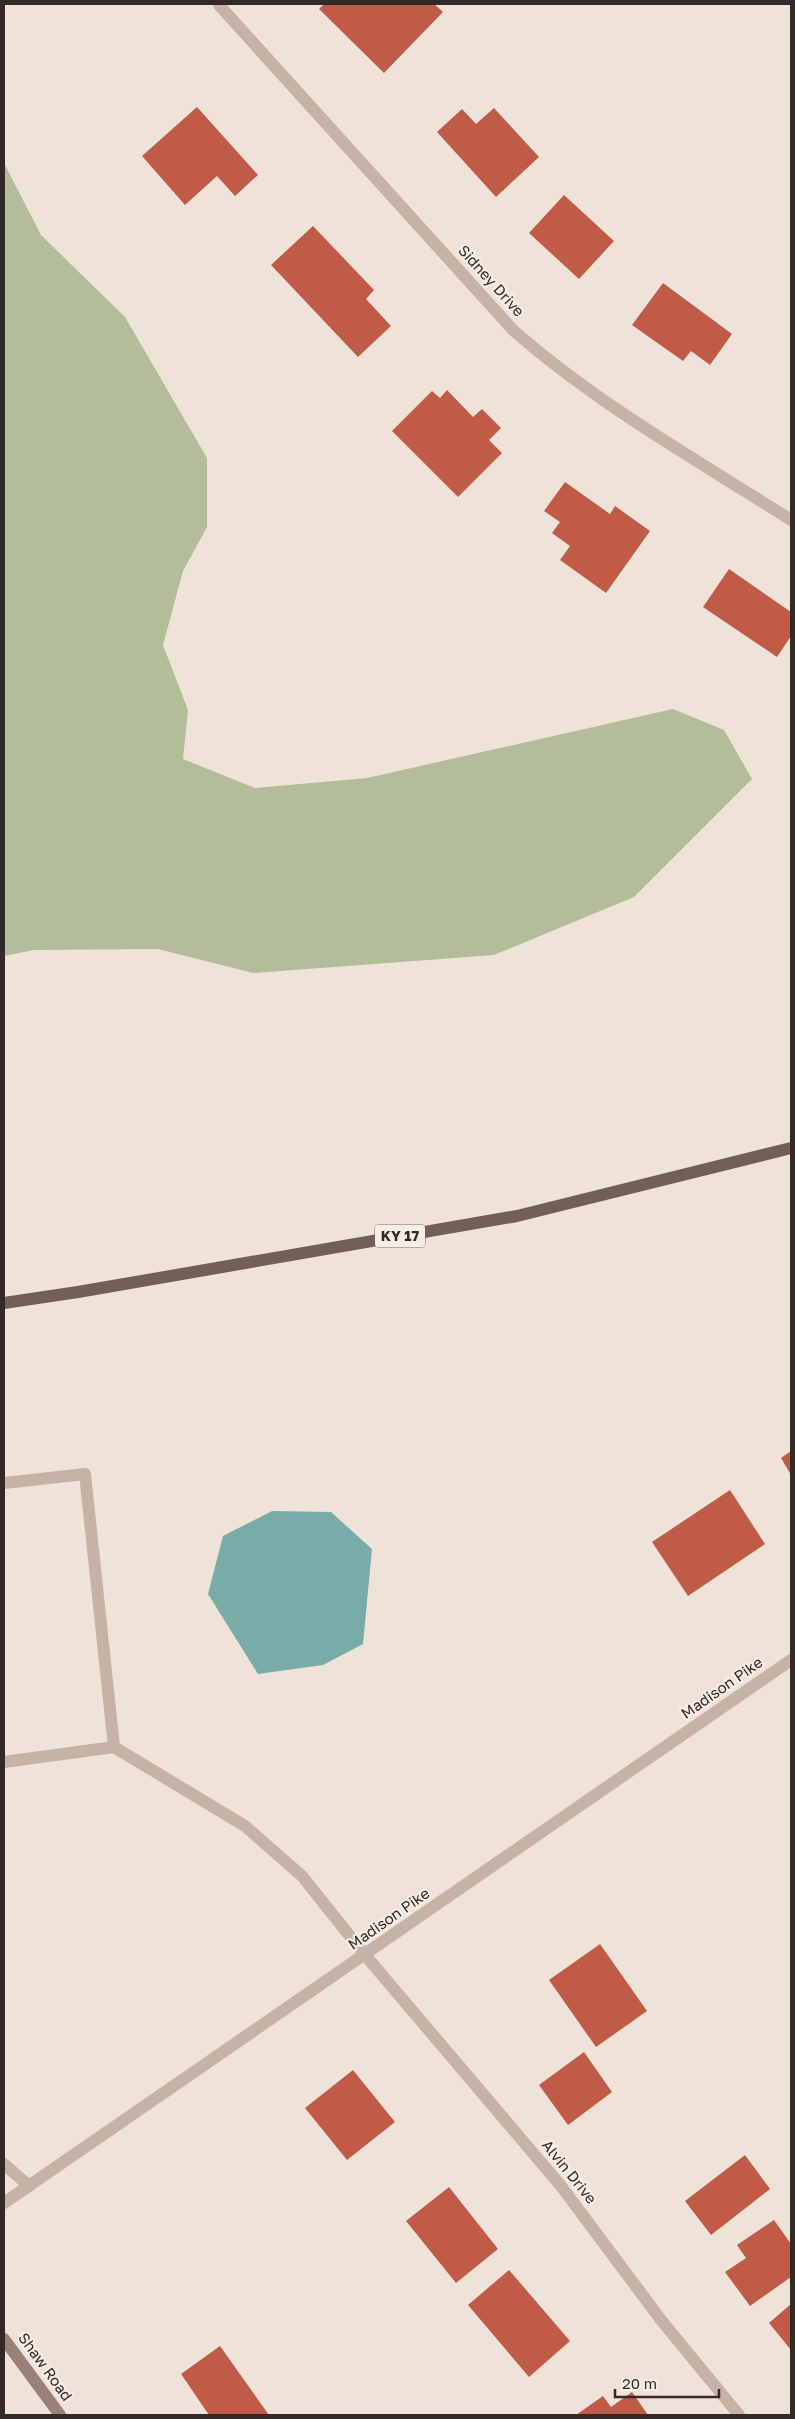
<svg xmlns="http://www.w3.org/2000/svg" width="795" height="2419" viewBox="0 0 795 2419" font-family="'Golos Text',sans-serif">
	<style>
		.green { fill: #b4bd9a }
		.water { fill: #79aba9 }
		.building { fill: #bf5b47 }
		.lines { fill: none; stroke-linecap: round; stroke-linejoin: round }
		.service { stroke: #c7b2a6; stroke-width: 12 }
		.minor { stroke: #c7b2a6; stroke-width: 12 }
		.tertiary { stroke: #c7b2a6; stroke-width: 12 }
		.secondary { stroke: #9a8177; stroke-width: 12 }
		.primary { stroke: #745f58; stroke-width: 12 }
		.labels { text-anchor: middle; stroke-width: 4.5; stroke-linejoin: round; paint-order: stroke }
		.shield { fill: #f8ede5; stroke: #6e645f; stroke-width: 1 }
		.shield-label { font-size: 14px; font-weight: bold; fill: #332926 }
		.street-label { font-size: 15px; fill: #332926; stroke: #f8ede5 }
	</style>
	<rect width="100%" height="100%" fill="#efe3d9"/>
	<path class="green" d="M 4,163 L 41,235 L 125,317 L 207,458 L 207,527 L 183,571 L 163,645 L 188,710 L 183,759 L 255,788 L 367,778 L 673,709 L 724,730 L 752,779 L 634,897 L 494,955 L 253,973 L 158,949 L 34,950 L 4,956 Z"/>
	<path class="water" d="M 272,1511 L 331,1512 L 372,1549 L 363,1644 L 323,1665 L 258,1674 L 208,1594 L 223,1536 Z"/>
	<path class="building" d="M 324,4 L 434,4 L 443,12 L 384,73 L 319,9 Z
		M 197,107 L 258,175 L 235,196 L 217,176 L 185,205 L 142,156 Z
		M 494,108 L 539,157 L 496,197 L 437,132 L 462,109 L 476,124 Z
		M 564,195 L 614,241 L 579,279 L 529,233 Z
		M 313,226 L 374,290 L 366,299 L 391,326 L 358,357 L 271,265 Z
		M 663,283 L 732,334 L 710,365 L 691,351 L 683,361 L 632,325 Z
		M 447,390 L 473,417 L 482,409 L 501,428 L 489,440 L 502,453 L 458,497 L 392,431 L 432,391 L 440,398 Z
		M 565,482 L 610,514 L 615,506 L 650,531 L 606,593 L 560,560 L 570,546 L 552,533 L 560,522 L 544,511 Z
		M 729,569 L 791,612 L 791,636 L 777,657 L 703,607 Z
		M 791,1451 L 791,1475 L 781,1458 Z
		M 730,1490 L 765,1544 L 688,1596 L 652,1542 Z
		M 600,1944 L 647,2011 L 596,2047 L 549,1980 Z
		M 584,2052 L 612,2092 L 568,2125 L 539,2085 Z
		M 353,2070 L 395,2122 L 347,2160 L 305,2108 Z
		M 745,2155 L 770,2189 L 711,2235 L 685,2201 Z
		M 449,2187 L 498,2249 L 456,2283 L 406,2221 Z
		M 774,2220 L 791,2244 L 791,2277 L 750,2306 L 725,2272 L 746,2258 L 737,2245 Z
		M 509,2270 L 570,2341 L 529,2377 L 468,2305 Z
		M 791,2304 L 791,2350 L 769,2323 Z
		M 220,2346 L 269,2415 L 209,2415 L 181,2374 Z
		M 632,2392 L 648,2415 L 576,2415 L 603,2396 L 611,2407 Z"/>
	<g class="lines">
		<path class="service" d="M 4,1483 L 85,1474 L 114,1747 L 245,1826 L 302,1876 L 365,1955
			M 4,1762 L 114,1747
			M 4,2164 L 29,2186"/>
		<path class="minor" d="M 219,5 L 513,330 C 597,404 697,460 791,520
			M 365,1955 L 561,2186 L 661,2320 L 739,2415"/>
		<path class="tertiary" d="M 4,2203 L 791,1660"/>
		<path class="secondary" d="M 4,2339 L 60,2415"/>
		<path class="primary" d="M 4,1303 L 78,1292 L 517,1216 L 791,1148"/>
	</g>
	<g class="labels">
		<rect class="shield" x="375" y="1224.5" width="50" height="23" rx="4"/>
		<g class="shield-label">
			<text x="400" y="1241">KY 17</text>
		</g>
		<g class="street-label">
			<text transform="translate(491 281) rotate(48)" y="5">Sidney Drive</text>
			<text transform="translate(722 1688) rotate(-35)" y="5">Madison Pike</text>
			<text transform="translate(389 1919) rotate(-35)" y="5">Madison Pike</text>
			<text transform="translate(569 2172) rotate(51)" y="5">Alvin Drive</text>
			<text transform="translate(45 2367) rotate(54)" y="5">Shaw Road</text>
		</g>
	</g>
	<rect width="795" height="2419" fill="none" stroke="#332926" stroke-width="10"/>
	<path d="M615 2389v8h104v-8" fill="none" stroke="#332926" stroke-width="2.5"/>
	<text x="622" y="2389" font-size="15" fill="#332926" stroke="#f8ede5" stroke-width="4" paint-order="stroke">20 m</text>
</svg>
